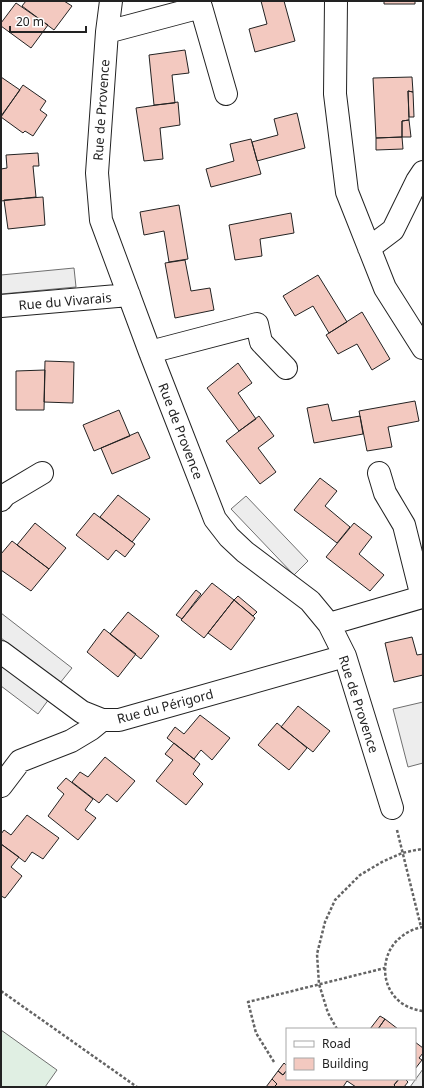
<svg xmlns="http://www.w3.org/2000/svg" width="424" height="1088" viewBox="0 0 424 1088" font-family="'Noto Sans',sans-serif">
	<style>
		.green { fill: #e0efe3; stroke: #6f6f6f }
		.parking { fill: #ededed; stroke: #6f6f6f }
		.building { fill: #f3c9c0; stroke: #222 }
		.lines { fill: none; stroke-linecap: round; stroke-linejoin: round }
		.minor-casing { stroke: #222; stroke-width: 24 }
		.path { stroke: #646464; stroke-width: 2.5; stroke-dasharray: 3 2; stroke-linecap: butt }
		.minor { stroke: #fff; stroke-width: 22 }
		.labels { text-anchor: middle; stroke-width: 3; stroke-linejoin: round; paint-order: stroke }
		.street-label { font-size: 13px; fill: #222; stroke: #fff }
	</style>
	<rect width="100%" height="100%" fill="#fff"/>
	<path class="green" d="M 1,1030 L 57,1070 L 45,1087 L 1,1087 Z"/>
	<path class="parking" d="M 74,268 L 76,287 L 1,294 L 1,275 Z
		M 246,496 L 308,561 L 294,575 L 231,509 Z
		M 1,613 L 72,668 L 60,683 L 1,638 Z
		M 1,662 L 49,699 L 38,714 L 1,686 Z
		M 423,702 L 423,763 L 408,767 L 393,709 Z
		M 423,1069 L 423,1087 L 410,1087 Z"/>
	<path class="building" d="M 26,1 L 64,1 L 72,6 L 54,30 L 22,6 Z
		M 261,1 L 284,1 L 295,41 L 255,52 L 249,29 L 267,24 Z
		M 384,1 L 415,1 L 415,4 L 384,4 Z
		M 16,3 L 48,25 L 31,48 L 1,26 L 1,23 Z
		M 185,50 L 189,73 L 172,75 L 175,103 L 154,105 L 149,55 Z
		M 1,77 L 20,90 L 1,116 Z
		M 412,77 L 413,92 L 408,91 L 409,120 L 402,121 L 402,137 L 376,138 L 373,78 Z
		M 23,85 L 46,101 L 40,110 L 47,115 L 33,136 L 25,131 L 23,133 L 1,117 Z
		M 408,91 L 413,92 L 414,117 L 409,117 Z
		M 178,102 L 180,125 L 160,128 L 163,159 L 144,161 L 136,108 Z
		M 297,113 L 305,148 L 257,161 L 252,142 L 278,135 L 274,119 Z
		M 409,120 L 411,137 L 402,137 L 402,121 Z
		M 402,137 L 403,149 L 376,150 L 376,138 Z
		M 251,139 L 261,174 L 211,187 L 206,169 L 234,161 L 230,144 Z
		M 38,153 L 39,166 L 33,166 L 36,197 L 1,201 L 1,169 L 7,168 L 6,155 Z
		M 43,197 L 45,225 L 8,229 L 4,200 Z
		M 179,205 L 188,259 L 169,262 L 164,231 L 144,235 L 140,212 Z
		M 291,213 L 294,233 L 260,239 L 262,256 L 235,260 L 229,225 Z
		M 185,260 L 191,291 L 210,288 L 214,310 L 175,318 L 165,263 Z
		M 318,275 L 347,322 L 329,333 L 313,306 L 295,316 L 283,296 Z
		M 362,312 L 390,359 L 372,370 L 357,344 L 338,354 L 326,335 Z
		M 45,361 L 74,362 L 73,403 L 44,402 Z
		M 238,363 L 252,383 L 238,393 L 256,419 L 239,431 L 207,388 Z
		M 45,370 L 44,410 L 16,410 L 16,371 Z
		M 415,401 L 419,421 L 388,427 L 392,447 L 367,451 L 359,411 Z
		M 328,404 L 332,421 L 360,416 L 363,434 L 314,443 L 307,408 Z
		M 119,410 L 130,436 L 94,451 L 83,425 Z
		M 259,416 L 274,436 L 258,448 L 276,472 L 260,484 L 226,441 Z
		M 138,432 L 150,458 L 112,474 L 101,448 Z
		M 320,478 L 337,491 L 325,506 L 350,527 L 337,543 L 294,510 Z
		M 118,495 L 150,519 L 132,542 L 100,517 Z
		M 94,513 L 135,544 L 125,557 L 116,550 L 108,560 L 76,535 Z
		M 35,523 L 66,548 L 49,569 L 17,545 Z
		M 354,523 L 372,537 L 359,554 L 384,575 L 370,591 L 326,557 Z
		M 12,541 L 49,569 L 31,591 L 1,570 L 1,554 Z
		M 212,583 L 234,600 L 204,638 L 181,620 Z
		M 196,590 L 201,594 L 182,619 L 176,615 Z
		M 238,596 L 257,612 L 253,616 L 234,600 Z
		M 234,600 L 255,618 L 231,650 L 208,633 Z
		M 128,612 L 159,636 L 141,659 L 110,634 Z
		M 104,629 L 136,654 L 118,677 L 87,652 Z
		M 412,637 L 417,655 L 423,654 L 423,675 L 394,682 L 385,643 Z
		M 298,706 L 330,731 L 313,752 L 281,727 Z
		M 200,715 L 230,738 L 212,760 L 201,750 L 194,759 L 167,738 L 175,727 L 184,734 Z
		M 277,723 L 307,748 L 289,770 L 258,745 Z
		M 174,743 L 200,764 L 193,774 L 203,784 L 186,805 L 156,781 L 173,760 L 165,754 Z
		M 105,757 L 135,781 L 117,802 L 107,794 L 99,803 L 72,782 L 80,772 L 88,777 Z
		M 66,778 L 93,799 L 85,810 L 96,818 L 78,840 L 48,816 L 64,794 L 57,788 Z
		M 27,815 L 59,838 L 43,859 L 32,852 L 25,862 L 1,844 L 1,834 L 4,830 L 11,835 Z
		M 1,844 L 19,857 L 11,867 L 22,876 L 5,898 L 1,896 Z
		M 380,1016 L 385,1019 L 378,1029 L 370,1029 Z
		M 385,1019 L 398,1029 L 378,1029 Z
		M 415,1042 L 423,1048 L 423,1053 L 419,1058 L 422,1060 L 415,1069 Z
		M 284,1063 L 287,1066 L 287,1070 L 283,1075 L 278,1071 Z
		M 287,1070 L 287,1079 L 399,1079 L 394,1085 L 396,1087 L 356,1087 L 347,1081 L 343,1087 L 274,1087 L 277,1084 L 272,1079 L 278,1071 L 283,1075 Z
		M 272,1079 L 277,1084 L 274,1087 L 266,1087 Z
		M 399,1079 L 405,1079 L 408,1082 L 404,1087 L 396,1087 L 394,1085 Z"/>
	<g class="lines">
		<defs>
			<path id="minor" d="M 111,1 L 107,32 L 97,173 L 101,220 L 150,352 L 215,519 L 229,537 L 245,552 L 310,601 L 329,624 L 345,656 L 392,808
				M 336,1 L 335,94 L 347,192 L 385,288 L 423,348
				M 107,32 L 201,7 L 226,94
				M 369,248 L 393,230 L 417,181 L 423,172
				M 1,306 L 129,295
				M 150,352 L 257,324 L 261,342 L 286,368
				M 1,500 L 5,495 L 42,473
				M 329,624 L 422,597 L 404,525 L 385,493 L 379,473
				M 1,652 L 82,712 L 102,720 L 119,720 L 345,656
				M 1,786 L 20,761 L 71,741 L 91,729 L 102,720"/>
		</defs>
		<use href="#minor" class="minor-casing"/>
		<path class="path" d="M 397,830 L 421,927
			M 423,927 C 415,928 407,932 401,937 C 379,954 380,989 403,1004 C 409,1008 416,1010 423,1011
			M 1,991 L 137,1087
			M 337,1029 L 328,1013 L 319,984 L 317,954 L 325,922 L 335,900 L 360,875 L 382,862 L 402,853 L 416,850 L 423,849
			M 274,1062 L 256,1033 L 248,1002 L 385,968"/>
		<use href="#minor" class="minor"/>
	</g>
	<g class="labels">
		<g class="street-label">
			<text transform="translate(101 110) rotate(-86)" y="5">Rue de Provence</text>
			<text transform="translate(65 301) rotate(-5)" y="5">Rue du Vivarais</text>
			<text transform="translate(181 431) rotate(69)" y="5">Rue de Provence</text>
			<text transform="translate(359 704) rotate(72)" y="5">Rue de Provence</text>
			<text transform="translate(165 706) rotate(-15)" y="5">Rue du Périgord</text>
		</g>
	</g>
	<rect width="424" height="1088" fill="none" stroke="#222222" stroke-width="4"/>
	<rect x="286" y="1028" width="130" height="52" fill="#ffffff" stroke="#a7a7a7"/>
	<rect x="294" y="1041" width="20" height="6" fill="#ffffff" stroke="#a7a7a7"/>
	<text x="322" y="1048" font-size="12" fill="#222222">Road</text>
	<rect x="294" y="1058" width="20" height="12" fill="#f3c9c0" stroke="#a7a7a7"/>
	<text x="322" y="1068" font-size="12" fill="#222222">Building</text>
	<path d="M10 26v6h76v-6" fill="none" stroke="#222222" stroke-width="2"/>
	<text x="16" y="26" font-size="12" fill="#222222" stroke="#ffffff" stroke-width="3" paint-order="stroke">20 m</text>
</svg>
